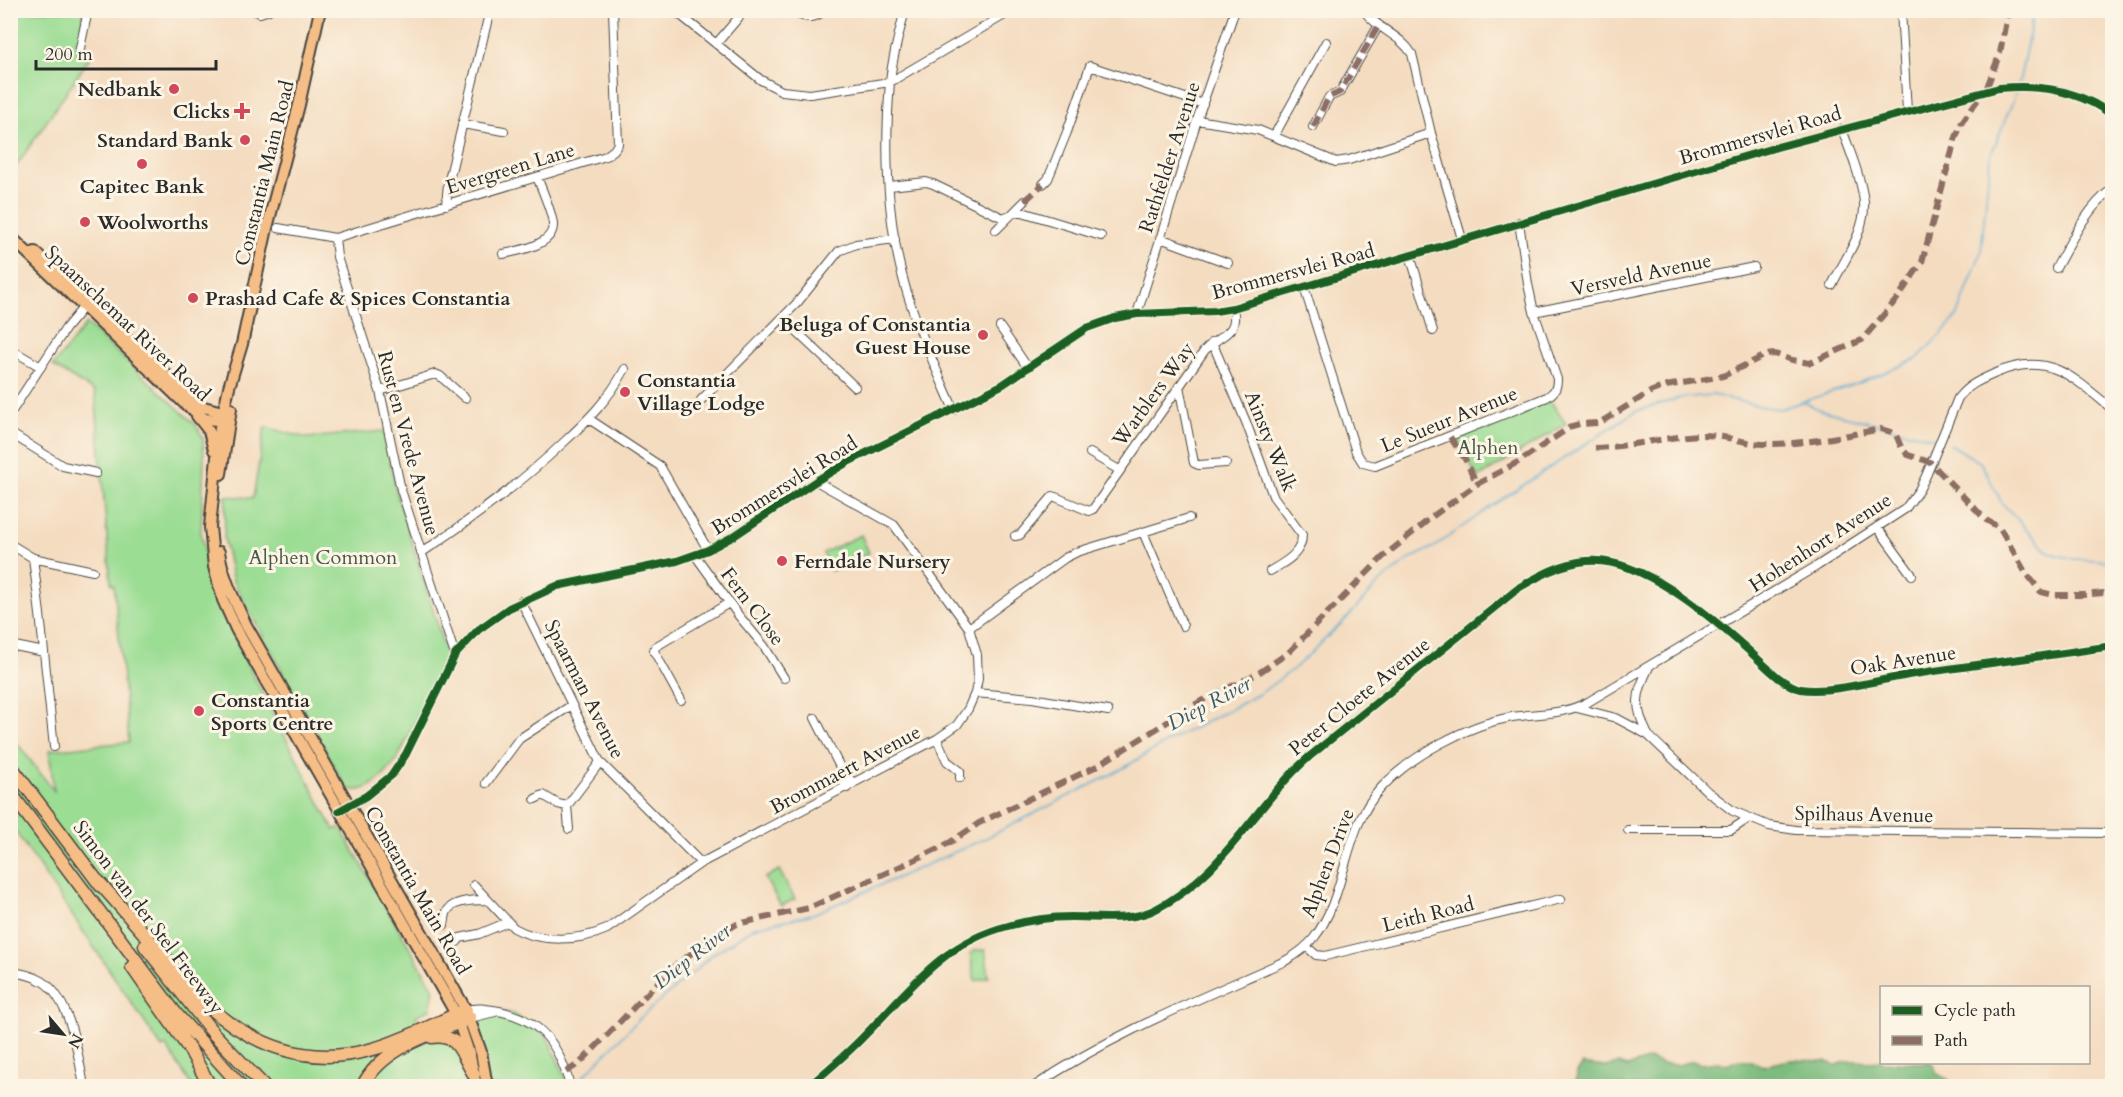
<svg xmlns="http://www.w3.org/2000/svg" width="2123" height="1097" viewBox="0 0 2123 1097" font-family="Cardo,serif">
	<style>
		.green { fill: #9cdd94; stroke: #648460; stroke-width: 1.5 }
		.forest { fill: #7dbc7e; stroke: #547454; stroke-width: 1.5 }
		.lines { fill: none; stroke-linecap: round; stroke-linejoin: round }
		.stream { stroke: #56aad2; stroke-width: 1.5 }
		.minor-casing { stroke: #494641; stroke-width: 10 }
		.major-casing { stroke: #494641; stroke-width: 14 }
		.highway-casing { stroke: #494641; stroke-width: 15 }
		.minor { stroke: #fff; stroke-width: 8 }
		.major { stroke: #f6be87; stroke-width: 10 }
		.highway { stroke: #f6be87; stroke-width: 12 }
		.quiet { stroke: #8d6e63; stroke-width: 6; stroke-dasharray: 12 6; stroke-linecap: butt }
		.cycleway-casing { stroke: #fcf5e5; stroke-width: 11 }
		.cycleway { stroke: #1b5e20; stroke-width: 8 }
		.poi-dot { fill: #d1495b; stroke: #fcf5e5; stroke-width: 2 }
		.labels { text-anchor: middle; stroke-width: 6; stroke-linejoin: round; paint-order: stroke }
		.poi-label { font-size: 20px; font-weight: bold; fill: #2b2b2b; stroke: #fcf5e5; text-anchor: start }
		.street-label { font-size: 20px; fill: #2b2b2b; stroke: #fcf5e5 }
		.park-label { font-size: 20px; fill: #475845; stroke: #fcf5e5 }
		.water-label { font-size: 21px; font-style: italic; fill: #3a5765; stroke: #fcf5e5 }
	</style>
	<rect width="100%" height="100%" fill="#fcf5e5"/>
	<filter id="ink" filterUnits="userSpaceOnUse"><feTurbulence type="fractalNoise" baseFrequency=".0167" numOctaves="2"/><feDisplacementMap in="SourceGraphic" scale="12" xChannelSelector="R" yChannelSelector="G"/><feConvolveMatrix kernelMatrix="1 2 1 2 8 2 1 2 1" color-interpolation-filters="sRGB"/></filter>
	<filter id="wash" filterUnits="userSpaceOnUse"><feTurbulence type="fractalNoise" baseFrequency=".008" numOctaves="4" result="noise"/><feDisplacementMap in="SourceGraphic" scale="24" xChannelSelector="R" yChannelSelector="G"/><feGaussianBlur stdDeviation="1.35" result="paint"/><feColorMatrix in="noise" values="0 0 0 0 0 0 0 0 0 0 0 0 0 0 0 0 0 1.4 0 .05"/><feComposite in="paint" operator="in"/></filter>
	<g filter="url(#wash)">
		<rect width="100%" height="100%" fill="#f4dcc0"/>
		<path class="green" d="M 11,11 L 84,11 L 79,53 L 91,56 L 11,174 Z
			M 86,324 L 196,425 L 203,438 L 204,460 L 201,532 L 207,565 L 217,601 L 255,679 L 334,830 L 340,827 L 434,990 L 430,1009 L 416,1016 L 424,1038 L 448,1038 L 474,1073 L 484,1069 L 470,1018 L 499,1011 L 514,1014 L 546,1035 L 570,1086 L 192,1086 L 166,1046 L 162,1048 L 11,825 L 10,734 L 54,791 L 49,750 L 129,742 L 114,585 L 111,584 L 95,392 L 53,366 Z
			M 1549,399 L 1566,424 L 1478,478 L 1455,439 Z
			M 265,427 L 307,438 L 384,431 L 396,491 L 446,652 L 446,661 C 435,682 424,703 414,724 C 407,738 402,754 392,766 C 382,778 361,799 345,786 L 233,581 L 224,538 L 226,496 L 253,498 Z
			M 861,535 L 869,553 L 831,571 L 823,553 Z
			M 779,870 L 795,899 L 781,906 L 765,878 Z
			M 977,950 L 985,950 L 989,977 L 975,981 L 970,953 Z"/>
		<path class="forest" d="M 1650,1059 L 1662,1064 L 1678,1065 L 1693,1061 L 1702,1064 L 1718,1062 L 1727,1065 L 1739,1060 L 1748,1060 L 1763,1066 L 1790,1060 L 1825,1061 L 1836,1066 C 1850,1057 1864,1064 1881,1061 L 1882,1062 L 1932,1063 L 1937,1073 L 1956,1086 L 1576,1086 L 1577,1072 L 1583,1064 L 1605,1067 L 1618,1064 L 1627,1067 C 1635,1065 1642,1061 1650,1059 Z"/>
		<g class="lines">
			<path class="stream" d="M 2019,83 L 2034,10
				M 1804,402 L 1820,410 L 1933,438
				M 1950,444 L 1981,463 L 2002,503 L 2049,553 L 2074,559 L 2112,561
				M 574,1086 L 640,1018 L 697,969 L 710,956 L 755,927 L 813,914 L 897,878 L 986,838 L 1120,770 L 1167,742 L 1261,693 L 1296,667 L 1347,618 L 1379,583 L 1408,560 L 1434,547 L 1496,503 L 1636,411 L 1680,398 L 1713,395 L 1763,407 L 1780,409 L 1857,384 L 1917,359 L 1957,317 L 1981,252 L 1990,157 L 2017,91"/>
		</g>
	</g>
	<g filter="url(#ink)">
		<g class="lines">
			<defs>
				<path id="minor" d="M 253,10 L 260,13 L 269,10
					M 674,10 L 761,80 L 782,91 L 810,94 L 890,82 L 1013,10
					M 787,10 C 801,16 813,22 824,10
					M 905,10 C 899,34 892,58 890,82 C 884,154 887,231 909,299 C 921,337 938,373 954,410
					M 1364,10 C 1376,29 1401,35 1412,54 L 1431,133 L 1462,239
					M 1901,10 L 1907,111
					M 716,44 L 745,10
					M 79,53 L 87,15 L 84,10
					M 1197,120 L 1258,130 L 1336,162 L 1349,160 L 1431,133
					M 462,124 L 504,131
					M 1313,127 L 1329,97 L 1340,92 L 1379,25
					M 1274,136 L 1326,42
					M 1043,184 L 1048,179 L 1067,132 L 1090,66 L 1203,104
					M 890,186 L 926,182 L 933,184 L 1003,218 L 1019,211 L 1101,236
					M 446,205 L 448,184 L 490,10
					M 278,228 L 335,238 L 606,156 L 614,150 L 618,144 L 613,10
					M 996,230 L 1025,201
					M 335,238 L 337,257 L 380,391 L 401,490 L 455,655
					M 1160,238 L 1228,263
					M 503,254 C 517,251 552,246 553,226 C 554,217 541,187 537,177
					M 1410,255 L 1433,331
					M 2056,268 C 2071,241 2087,208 2112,189
					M 1832,285 C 1844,260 1866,231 1864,202 C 1861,177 1850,152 1842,129
					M 1304,287 L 1356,452 L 1363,463 L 1375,466 L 1547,397 C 1555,392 1557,388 1557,379 L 1534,312 L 1528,284 L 1519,222
					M 1534,312 L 1754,267
					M 1137,314 L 1197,120 L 1235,10
					M 782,318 L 855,387
					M 1000,327 L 1028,368
					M 1212,342 L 1246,422 L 1273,496 L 1302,535 C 1302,554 1285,562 1270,571
					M 10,349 L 41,367
					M 1179,386 L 1194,463 L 1199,465 L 1226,463
					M 380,391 L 435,374 L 440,376 L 465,398
					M 701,400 L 797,303 L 839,251 L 856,244 L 895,239
					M 10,414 L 66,328 L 86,304
					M 589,419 L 660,466 L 708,550
					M 10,433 L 63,466 L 96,473
					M 1090,453 L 1119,470
					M 1877,527 L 1912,575
					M 1143,532 L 1183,626
					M 1015,536 L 1020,535 L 1053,496 L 1089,511 L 1093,509 L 1205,350 C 1221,333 1239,335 1233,308
					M 10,544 L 33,558 L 40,614 L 54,747
					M 421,553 C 471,520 519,485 563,443 C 588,420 609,399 625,369
					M 695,555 L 739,616 L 764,646 L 784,678
					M 33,558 L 93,571
					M 521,601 L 600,762 L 701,863
					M 969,628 L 1065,558 L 1077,552 L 1189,518
					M 10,645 L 44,652
					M 975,693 L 1032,698 L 1108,711
					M 681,700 L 654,651 L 655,647 L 729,603
					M 1577,708 L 1616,718 L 1648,735 L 1708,792 L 1733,811 L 1769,826 L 1796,830 L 2112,833
					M 815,718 L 842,771 L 846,773 L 853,784
					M 1648,735 C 1634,707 1635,695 1649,667
					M 937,739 L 947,761 L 960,771 L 960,778
					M 842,771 L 841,776 L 847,788
					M 486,783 L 519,739 L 572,705
					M 535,799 L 543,795 L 558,804 L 567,806
					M 346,807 L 366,796 L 392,775 L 406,754 L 455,655 L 478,630 L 509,608 L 557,586 L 677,561 L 708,550 L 734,536 L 816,481 L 846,463 L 1002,385 L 1087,328 L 1115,318 L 1137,314 L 1215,311 L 1233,308 L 1777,147 L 1999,88 C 2040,84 2079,90 2112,115
					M 569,829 L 567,806 L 600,762
					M 1628,830 L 1731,830 L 1749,818
					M 474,885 L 514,928 C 540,943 581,941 607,929 L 701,863 L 937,739 L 957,725 L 968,709 L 975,693 L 978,679 L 977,655 L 969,628 L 894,525 L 816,481
					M 444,925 C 445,921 445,913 448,910 C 454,900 477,900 487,900
					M 457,942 L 460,938 L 479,934 L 508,922
					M 1306,946 L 1316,955 L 1325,956 L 1561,899
					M 10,972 C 21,973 32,975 42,981 C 71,999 78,1055 84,1086
					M 466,1010 C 478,1007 487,1009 499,1011 C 542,1020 559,1045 570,1086
					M 470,1018 L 495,1012
					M 809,1086 C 828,1070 848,1053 866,1034 C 910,989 942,943 1008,926 C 1029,920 1050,917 1071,917 C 1099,917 1131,922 1156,909 C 1226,873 1254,805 1310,756 L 1520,587 C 1541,575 1562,563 1587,561 C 1640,556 1709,615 1747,649 C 1762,662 1781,685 1801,689 C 1829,694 1884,679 1914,674 C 1980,664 2046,656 2112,646
					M 1035,1086 C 1113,1033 1200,999 1285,961 C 1296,955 1306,948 1314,938 C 1348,894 1342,830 1381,788 C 1412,755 1467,725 1512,717 C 1538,713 1564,715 1588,702 L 1817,566 L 1905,509 L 1919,490 L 1926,476 L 1958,398 C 1968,385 1980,380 1996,373 C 2048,350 2074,378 2112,409"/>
				<path id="major" d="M 320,10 L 299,105 L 267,228 L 242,344 L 229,387 L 220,427 L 210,527 L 214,567 L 223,600 L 236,629 L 456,1014 L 470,1056 L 476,1086
					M 10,236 L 185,404 L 205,419 L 229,421
					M 35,252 L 200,406 L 230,414
					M 197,416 L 209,431 L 214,450
					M 221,474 L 231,409
					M 219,552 C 223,578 235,601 246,625 L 466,1010 L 481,1052 L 487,1086"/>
				<path id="highway" d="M 10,765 L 101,886
					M 10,792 L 177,1015 L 241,1086
					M 98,881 L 204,1002 C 251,1046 309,1068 373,1049 C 405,1040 436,1023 466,1010
					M 145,946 L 214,1034 L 264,1086
					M 132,967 L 190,1050 L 210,1086
					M 432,1037 C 460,1033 461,1055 474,1074
					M 363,1086 C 381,1047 433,1034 470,1018"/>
			</defs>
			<use href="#minor" class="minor-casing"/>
			<use href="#major" class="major-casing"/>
			<use href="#highway" class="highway-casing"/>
			<use href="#minor" class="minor"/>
			<use href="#major" class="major"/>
			<use href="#highway" class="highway"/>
			<path class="quiet" d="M 1987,87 L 2000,53 L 2008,10
				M 1313,127 L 1329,97 L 1340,92 L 1379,25
				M 1025,201 L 1043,184
				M 1450,437 L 1465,459 L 1477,484
				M 1595,448 C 1630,447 1664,437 1700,435 C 1721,434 1742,443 1763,444 C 1802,445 1843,436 1881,429 L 1891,432 L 1896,435 L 1902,449 L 1908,455 L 1930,462 L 1986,520 L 2000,528 L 2024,570 L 2041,592 L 2054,595 L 2083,595 L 2103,593 L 2112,596
				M 566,1072 L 580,1063 L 672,968 L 705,943 L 737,924 L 809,908 L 912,861 L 949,843 L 979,823 L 1097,766 L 1201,701 L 1257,674 L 1288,653 L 1383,557 L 1433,516 L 1477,484 L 1518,462 L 1572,426 L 1580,424 L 1599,423 L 1652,391 L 1666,386 L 1723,376 L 1766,355 L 1775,354 L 1792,360 L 1810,363 L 1862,340 L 1897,299 L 1922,262 L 1955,140 L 1962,122 L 1979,98"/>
			<defs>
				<path id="cycleway" d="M 339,811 L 366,796 L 392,775 L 406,754 L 455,655 L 478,630 L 509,608 L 557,586 L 677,561 L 708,550 L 734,536 L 816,481 L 846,463 L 1002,385 L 1087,328 L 1115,318 L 1137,314 L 1215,311 L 1233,308 L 1777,147 L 1999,88 C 2040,84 2079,90 2112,115
					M 809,1086 C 828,1070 848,1053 866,1034 C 910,989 942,943 1008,926 C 1029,920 1050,917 1071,917 C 1099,917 1131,922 1156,909 C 1226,873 1254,805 1310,756 L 1520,587 C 1541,575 1562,563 1587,561 C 1640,556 1709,615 1747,649 C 1762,662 1781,685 1801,689 C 1829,694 1884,679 1914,674 C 1980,664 2046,656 2112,646"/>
			</defs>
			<use href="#cycleway" class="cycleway-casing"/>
			<use href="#cycleway" class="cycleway"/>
		</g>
	</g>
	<g class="poi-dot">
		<circle cx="174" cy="89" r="6"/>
		<path d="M239 102h6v6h6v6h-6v6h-6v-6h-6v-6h6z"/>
		<circle cx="245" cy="140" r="6"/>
		<circle cx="142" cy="164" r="6"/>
		<circle cx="85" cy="222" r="6"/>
		<circle cx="193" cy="298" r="6"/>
		<circle cx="983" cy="335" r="6"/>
		<circle cx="625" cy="392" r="6"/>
		<circle cx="782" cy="561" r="6"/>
		<circle cx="199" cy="711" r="6"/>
	</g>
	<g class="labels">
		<g class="poi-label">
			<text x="162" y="96" text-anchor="end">Nedbank</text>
			<text x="230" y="118" text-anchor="end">Clicks</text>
			<text x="233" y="147" text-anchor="end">Standard Bank</text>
			<text x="142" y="193" text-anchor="middle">Capitec Bank</text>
			<text x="97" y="229">Woolworths</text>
			<text x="205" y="305">Prashad Cafe &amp; Spices Constantia</text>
			<text x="971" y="331" text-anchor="end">Beluga of Constantia<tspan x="971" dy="23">Guest House</tspan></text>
			<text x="637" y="387">Constantia<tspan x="637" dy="23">Village Lodge</tspan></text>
			<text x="794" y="568">Ferndale Nursery</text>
			<text x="211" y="707">Constantia<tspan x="211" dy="23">Sports Centre</tspan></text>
		</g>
		<g class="street-label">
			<text transform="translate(1760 135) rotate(-16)" y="7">Brommersvlei Road</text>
			<text transform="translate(1169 157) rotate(-72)" y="7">Rathfelder Avenue</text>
			<text transform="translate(510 168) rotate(-17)" y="7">Evergreen Lane</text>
			<text transform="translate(264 173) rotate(-76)" y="7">Constantia Main Road</text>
			<text transform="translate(1293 271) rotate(-15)" y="7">Brommersvlei Road</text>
			<text transform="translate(1641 274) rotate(-12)" y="7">Versveld Avenue</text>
			<text transform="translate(128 323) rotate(43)" y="7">Spaanschemat River Road</text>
			<text transform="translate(1153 394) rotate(-54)" y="7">Warblers Way</text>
			<text transform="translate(1449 419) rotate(-22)" y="7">Le Sueur Avenue</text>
			<text transform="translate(1271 441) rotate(68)" y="7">Ainsty Walk</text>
			<text transform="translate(409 443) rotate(75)" y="7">Rust en Vrede Avenue</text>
			<text transform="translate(784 485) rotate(-32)" y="7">Brommersvlei Road</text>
			<text transform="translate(1820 542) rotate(-33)" y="7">Hohenhort Avenue</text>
			<text transform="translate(753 606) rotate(53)" y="7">Fern Close</text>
			<text transform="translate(1903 660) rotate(-9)" y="7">Oak Avenue</text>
			<text transform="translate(585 689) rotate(63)" y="7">Spaarman Avenue</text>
			<text transform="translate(1359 696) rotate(-39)" y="7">Peter Cloete Avenue</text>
			<text transform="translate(845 769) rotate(-28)" y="7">Brommaert Avenue</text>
			<text transform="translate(1864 814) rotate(1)" y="7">Spilhaus Avenue</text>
			<text transform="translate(1327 863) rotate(-69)" y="7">Alphen Drive</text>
			<text transform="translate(418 890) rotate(60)" y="7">Constantia Main Road</text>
			<text transform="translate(1428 914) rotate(-14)" y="7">Leith Road</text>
			<text transform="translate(149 917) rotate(53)" y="7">Simon van der Stel Freeway</text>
		</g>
		<g class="park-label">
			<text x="1488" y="454">Alphen</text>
			<text x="323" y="564">Alphen Common</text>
		</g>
		<g class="water-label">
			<text transform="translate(1209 703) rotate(-28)" y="7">Diep River</text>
			<text transform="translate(692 956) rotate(-38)" y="7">Diep River</text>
		</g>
	</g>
	<rect width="2123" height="1097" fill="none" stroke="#fcf5e5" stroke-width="36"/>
	<rect x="1880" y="986" width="210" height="78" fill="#fcf5e5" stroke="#a8a49b" stroke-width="1.5"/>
	<rect x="1892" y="1006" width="30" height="9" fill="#1b5e20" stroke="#a8a49b" stroke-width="1.5"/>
	<text x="1934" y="1016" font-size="18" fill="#2b2b2b">Cycle path</text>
	<rect x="1892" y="1036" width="30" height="9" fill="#8d6e63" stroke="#a8a49b" stroke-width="1.5"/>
	<text x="1934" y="1046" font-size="18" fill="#2b2b2b">Path</text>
	<g transform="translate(63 1034) rotate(119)" stroke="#fcf5e5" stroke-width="4.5" paint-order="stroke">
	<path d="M0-4.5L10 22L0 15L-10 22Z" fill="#2b2b2b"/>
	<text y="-9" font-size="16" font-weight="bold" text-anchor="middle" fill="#2b2b2b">N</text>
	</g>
	<path d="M36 60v9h180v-9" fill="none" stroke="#2b2b2b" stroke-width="3"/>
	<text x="45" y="60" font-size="18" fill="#2b2b2b" stroke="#fcf5e5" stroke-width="4.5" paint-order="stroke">200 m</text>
</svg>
